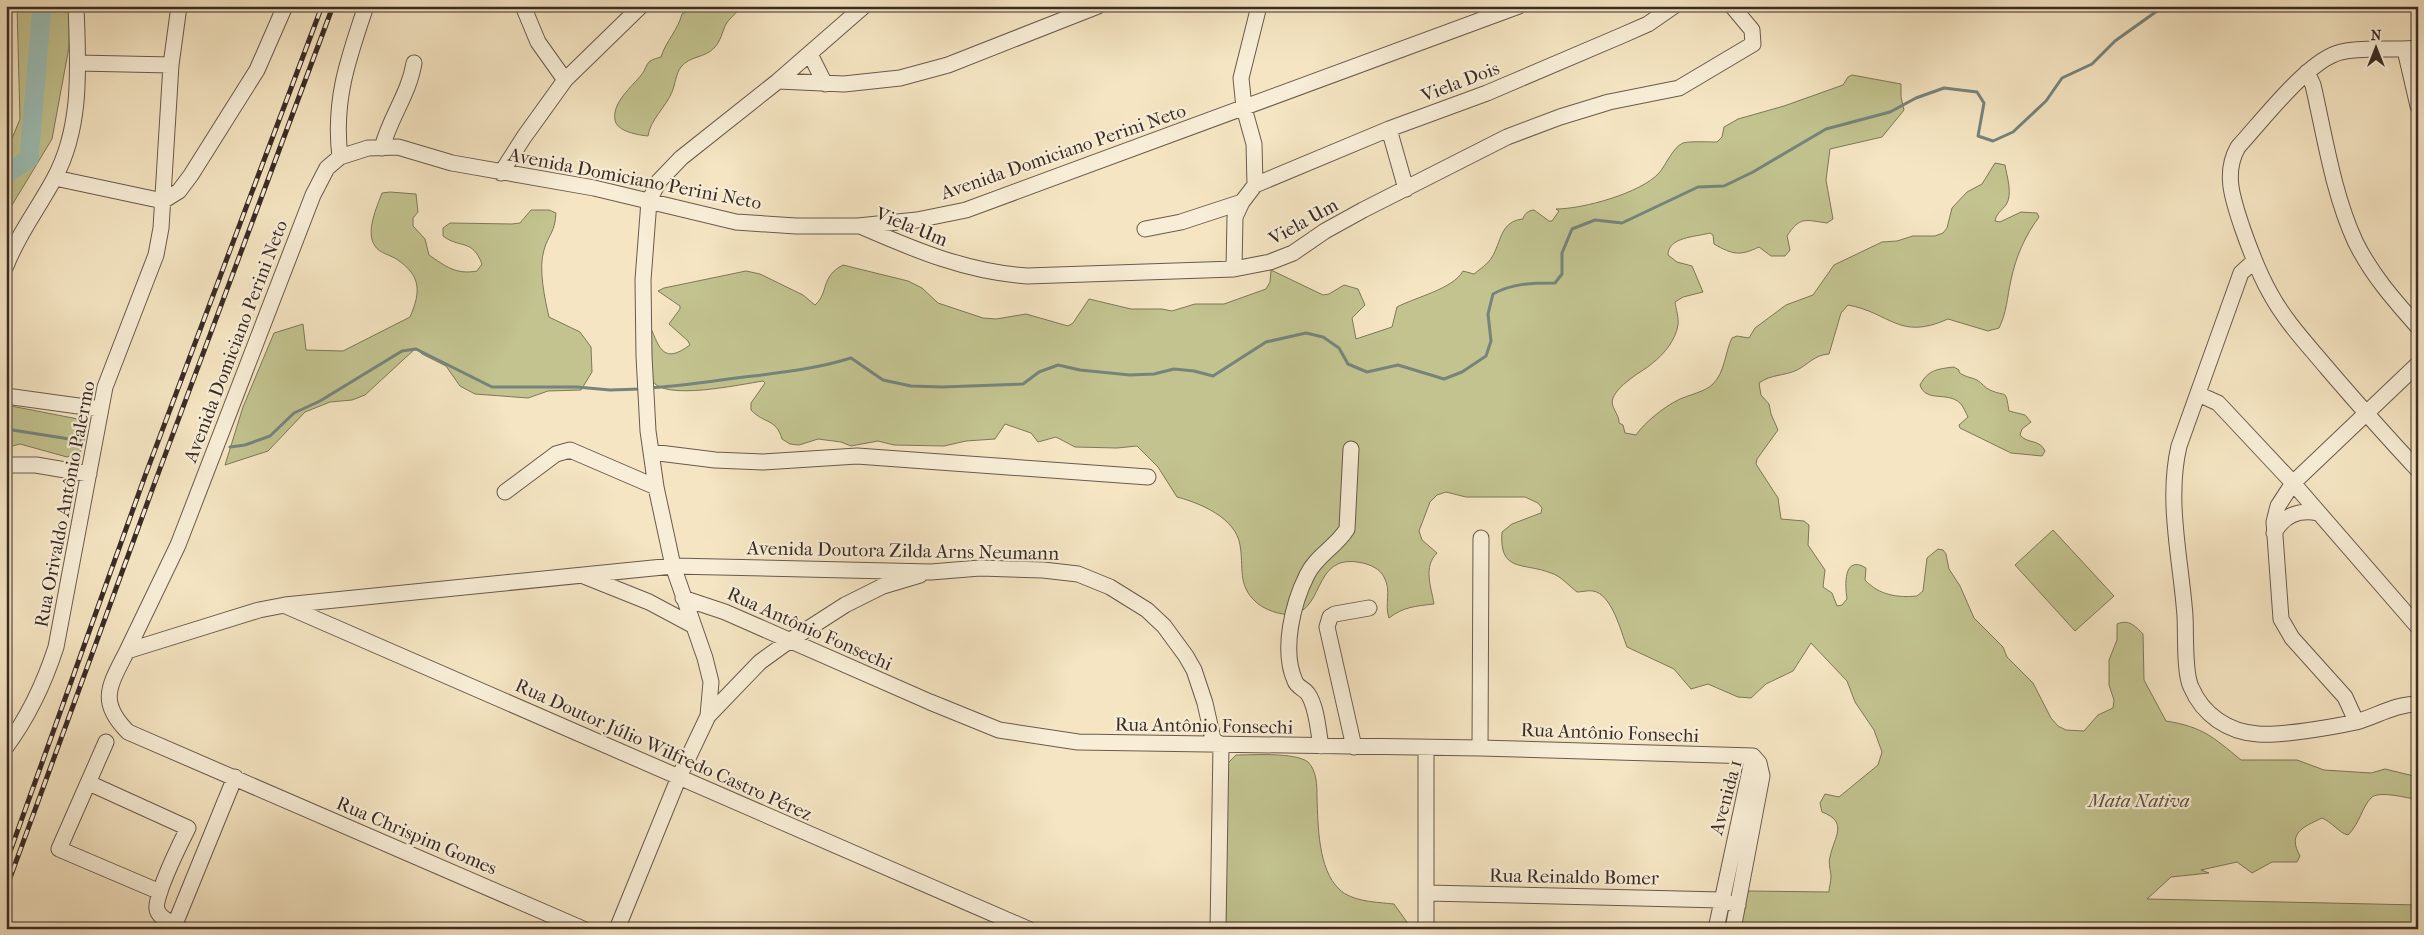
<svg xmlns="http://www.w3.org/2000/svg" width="2424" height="935" viewBox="0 0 2424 935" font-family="'IM FELL French Canon',serif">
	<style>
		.green { fill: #c2c38f; stroke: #7e775a }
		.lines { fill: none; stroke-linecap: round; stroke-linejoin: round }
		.stream { stroke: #75847d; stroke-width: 3 }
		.river { stroke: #9cbfb7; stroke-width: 19 }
		.minor-casing { stroke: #695a4d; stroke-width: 17 }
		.minor { stroke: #f8eed7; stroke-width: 15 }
		.rail-casing { stroke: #3a2b26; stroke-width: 5 }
		.rail { stroke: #f8eed7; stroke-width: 3; stroke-dasharray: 9; stroke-linecap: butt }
		.labels { text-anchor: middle; stroke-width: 4.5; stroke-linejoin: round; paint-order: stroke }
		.street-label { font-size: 19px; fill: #3a2b26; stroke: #f8eed7 }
		.park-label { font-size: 19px; font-style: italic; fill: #5c5140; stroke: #f8eed7 }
	</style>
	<rect width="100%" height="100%" fill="#f5e5c2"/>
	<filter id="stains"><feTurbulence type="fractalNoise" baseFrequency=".004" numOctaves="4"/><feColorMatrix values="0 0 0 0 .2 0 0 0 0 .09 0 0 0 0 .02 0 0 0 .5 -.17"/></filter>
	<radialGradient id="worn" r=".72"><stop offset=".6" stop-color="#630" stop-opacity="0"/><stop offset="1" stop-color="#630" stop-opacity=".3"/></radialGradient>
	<path class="green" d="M 17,6 L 70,6 L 69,47 L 52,139 L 6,215 L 6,153 L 20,119 Z
		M 697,6 L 737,6 L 739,10 C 735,14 729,19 726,24 C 722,32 721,41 714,48 C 705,58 689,56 681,67 C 676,73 675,85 672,92 C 666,107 650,120 648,136 C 639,135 617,132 615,120 C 612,102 632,87 642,74 C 645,71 646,64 650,61 C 653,59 658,58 661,57 C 666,41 678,30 682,14 Z
		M 1852,75 L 1901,84 L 1901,97 L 1904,110 L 1882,137 L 1830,149 L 1826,180 L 1833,219 L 1827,223 C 1805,220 1800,216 1787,236 L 1790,250 L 1785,256 L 1771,256 L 1759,247 C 1740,256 1733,255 1714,244 L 1713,235 L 1710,233 C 1695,237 1668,237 1668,255 L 1677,262 L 1692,266 L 1703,292 L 1683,297 L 1675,302 C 1676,309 1679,318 1678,325 C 1674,347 1655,363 1637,374 C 1629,380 1617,388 1613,398 C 1609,406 1620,415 1619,423 L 1623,425 L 1625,433 L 1636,435 C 1645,422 1664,407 1678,400 C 1688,395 1705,392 1713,384 C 1725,372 1725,352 1732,338 L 1737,336 L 1749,338 L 1755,328 L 1786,305 L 1813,295 L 1834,265 L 1882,242 L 1897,241 L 1913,236 L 1935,236 L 1943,233 L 1947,228 L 1952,208 L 1967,192 L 1982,184 L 1995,163 L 2005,165 C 2007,177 2013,194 2006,205 C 2002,210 1996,214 1995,221 L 2000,222 L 2021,212 L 2037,213 L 2039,217 C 2025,236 2016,256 2011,280 C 2007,297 2007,312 1999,328 L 1988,331 L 1948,319 C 1899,341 1891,313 1848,305 L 1841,313 L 1829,354 C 1814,355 1809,364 1797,370 C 1785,376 1771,374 1759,383 L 1761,395 L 1769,404 L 1771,414 L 1778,430 L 1757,459 L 1756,464 L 1778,498 L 1781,519 L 1804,521 L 1809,525 L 1808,545 L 1825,570 L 1823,587 L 1832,593 L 1837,606 L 1842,605 L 1847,599 C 1845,586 1843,554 1866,568 L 1865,580 C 1879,595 1897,598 1917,596 L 1923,591 L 1927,558 L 1938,549 L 1943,550 L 1946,554 L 1949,569 L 1960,586 L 1974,618 L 2003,647 L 2007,657 L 2033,683 L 2051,718 L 2058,726 L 2066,730 L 2084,731 L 2098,715 L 2113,708 L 2114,700 L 2109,685 L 2109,660 L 2117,640 L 2117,624 C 2129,619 2135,626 2143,634 L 2144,680 L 2166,721 C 2203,727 2213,737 2241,760 L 2297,760 L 2324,770 L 2371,773 L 2385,769 L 2418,777 L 2418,800 C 2408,798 2378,790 2371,798 C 2362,807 2360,823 2348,835 C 2339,833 2332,822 2322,818 C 2303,827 2287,833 2300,856 L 2297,862 L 2272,862 L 2252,873 L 2237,862 L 2201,870 L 2209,873 L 2171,877 L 2147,899 L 2418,905 L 2418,929 L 1739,929 L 1747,891 L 1829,892 C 1829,887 1831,882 1831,877 C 1831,871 1828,863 1830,857 C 1834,837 1849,822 1822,812 L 1820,803 L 1825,794 L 1839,797 L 1878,765 L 1882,752 L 1874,730 L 1855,702 L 1847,681 L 1811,643 L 1793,671 L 1766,684 L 1751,698 L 1738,697 L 1708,684 L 1691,689 L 1674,669 L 1627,647 C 1621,632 1612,594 1593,591 C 1588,590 1582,592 1577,592 C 1569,586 1561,576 1551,573 C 1523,562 1499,573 1502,532 L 1512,524 L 1541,513 L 1542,508 L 1538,503 L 1525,497 L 1466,497 L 1446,492 L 1437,495 L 1430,502 L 1419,531 L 1422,540 L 1437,553 C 1423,567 1431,586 1434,604 C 1416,606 1403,607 1389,618 C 1384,604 1392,591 1384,577 C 1380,569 1371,565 1363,563 C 1308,550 1328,620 1283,614 C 1275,613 1262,608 1256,602 C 1237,585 1244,567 1240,545 C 1236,518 1200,503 1177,497 L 1158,467 L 1137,446 L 1117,448 L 1075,447 L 1056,437 L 1038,442 L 1031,433 L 1005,424 L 995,439 L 966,441 L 944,446 L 894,445 L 878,441 L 851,446 L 841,442 L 818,439 L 799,445 L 790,444 L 782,439 C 776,418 764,424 751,410 L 751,403 L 765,383 L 763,381 C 742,384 662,402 652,380 C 647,369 650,339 650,326 C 660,350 664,364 690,345 L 688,341 L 669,324 L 680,309 L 680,306 L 658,291 L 664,288 L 746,271 L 760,274 L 803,295 L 815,305 C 829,293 820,277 843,265 L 908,281 L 922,288 L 938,303 L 983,318 L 996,319 L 1026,314 L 1068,326 L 1073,323 L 1089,299 L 1131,309 L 1162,309 L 1172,311 L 1195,304 L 1224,304 L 1266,289 L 1270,282 L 1271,270 L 1323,295 L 1329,294 L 1344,285 L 1358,289 L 1365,305 L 1352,318 L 1356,339 L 1392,327 L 1397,307 C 1416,297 1453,289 1463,271 L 1474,274 C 1480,269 1488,264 1492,257 C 1501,243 1500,221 1523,219 C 1524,214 1529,210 1534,210 L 1549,221 L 1552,221 L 1559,211 L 1556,209 C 1583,209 1641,193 1659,173 C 1666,165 1673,147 1683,143 C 1689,141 1709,142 1717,142 L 1722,137 L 1724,127 L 1738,119 L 1784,106 L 1843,85 L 1848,77 Z
		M 390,192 L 416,194 L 418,212 L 413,218 L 413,226 L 425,239 L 429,255 C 445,266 456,275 477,271 L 482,264 C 472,238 460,249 443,236 L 443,228 L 450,223 L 512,224 L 520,223 L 531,210 L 549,210 L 556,213 C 555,233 548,235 544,250 C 538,268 545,300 549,317 L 580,332 L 591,347 L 592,372 L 581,390 L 548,391 L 528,398 L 475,394 L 460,386 L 446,366 L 422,354 L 416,348 L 365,395 L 352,400 L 330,402 L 305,412 L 268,451 L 225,465 L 243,407 L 274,333 L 303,324 L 306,350 L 343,351 L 410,317 C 421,292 421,276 398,260 C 391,255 379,253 375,246 C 365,232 377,207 382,193 Z
		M 1954,367 L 1959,370 L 1959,372 C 1964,377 1971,377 1977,380 C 1982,383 1985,388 1990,390 C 2007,398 2005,387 2009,411 L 2025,415 L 2031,422 L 2022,429 L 2020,435 C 2027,444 2040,439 2045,451 L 2042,456 L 2011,453 L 1960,428 L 1959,425 L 1968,417 C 1966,413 1963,406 1960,403 C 1947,391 1926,403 1920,385 C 1928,370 1937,369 1954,367 Z
		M 6,405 L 83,420 L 86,433 L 81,451 L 67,457 L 20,444 L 6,448 Z
		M 2053,530 L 2114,596 L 2075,631 L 2015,565 Z
		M 1236,755 C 1252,755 1295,752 1308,762 C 1317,771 1317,786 1317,798 C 1318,825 1318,869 1339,889 C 1352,902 1377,902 1394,904 L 1409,925 L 1409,929 L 1224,929 L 1227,764 Z"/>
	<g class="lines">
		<path class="stream" d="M 649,388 C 684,386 718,380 753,376 C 786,372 819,368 851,358 L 883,380 L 911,386 L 942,387 L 1023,384 L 1039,372 L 1058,365 L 1080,370 L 1130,375 L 1154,374 L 1174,369 L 1194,371 L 1213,376 L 1266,342 L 1306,333 L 1323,337 L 1339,348 L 1348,364 L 1367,372 L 1398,365 L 1444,379 L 1462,372 L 1486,356 L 1491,341 L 1488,314 L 1493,294 C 1513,283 1532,283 1555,283 L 1562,274 L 1562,253 L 1572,229 L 1595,220 L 1622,223 L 1698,187 L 1724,186 L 1753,172 L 1826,129 L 1890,112 L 1916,98 L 1944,88 L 1977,92 L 1984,103 L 1978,136 L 1993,141 L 2013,132 L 2046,101 L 2062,78 L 2092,64 L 2115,41 L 2164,6
			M 6,429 L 82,441
			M 230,447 L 245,445 L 270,436 L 294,413 L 320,401 L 402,351 L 416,349 L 492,387 L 577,387 L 610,390 L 641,389"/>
		<path class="river" d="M 6,174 L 29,159 L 42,6"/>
		<defs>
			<path id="minor" d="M 523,6 L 538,42 L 565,80
				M 2418,48 C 2393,51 2366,46 2341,52 C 2309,59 2262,121 2238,147 C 2223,173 2233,200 2242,227 C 2250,250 2258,272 2270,293 C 2285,321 2307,344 2327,368 C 2357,403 2387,437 2418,470
				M 2405,50 L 2418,106
				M 810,54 L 825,84
				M 78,63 L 171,65
				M 2307,72 L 2313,85 C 2325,137 2333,193 2355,241 C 2371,274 2394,300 2418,327
				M 778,81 L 844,84 L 900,78 L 948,65 L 1098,6
				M 1389,129 L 1406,189
				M 382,148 C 390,117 409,94 414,63
				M 340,157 C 333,101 348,59 366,6
				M 501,173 L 524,137 L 565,80 L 641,6
				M 55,178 L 163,201 L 179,191 L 191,175 L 257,70 L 285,6
				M 1255,185 L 1389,129 L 1487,93 L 1623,35 L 1648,24 L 1674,6
				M 860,226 C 915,250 967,272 1027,276 L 1234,269 L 1270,262 L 1293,253 L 1325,231 L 1363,210 L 1507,137 L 1560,117 L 1609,102 L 1679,88 L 1753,44 L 1752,30 L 1732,6
				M 1145,229 L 1181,222 L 1242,202
				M 2254,261 L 2241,273 L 2179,446 C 2166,501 2181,560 2185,616 C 2186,633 2184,673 2191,687 C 2203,715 2228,732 2258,734 C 2281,736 2333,727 2356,722 C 2377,716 2395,704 2418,704
				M 6,266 C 18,234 38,209 54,179 C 83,126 78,64 76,6
				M 1234,269 L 1235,217 L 1242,202 L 1255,185 L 1254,144 L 1244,108 L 1241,78 L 1259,6
				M 2198,394 L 2218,403 L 2293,483 L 2418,627
				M 6,396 L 100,409
				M 651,452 L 715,460 L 763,462 L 857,456 L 1148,477
				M 6,465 L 36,465 L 89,474
				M 505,492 L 556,454 L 570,450 L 656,487
				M 2274,533 C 2283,516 2299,509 2318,513
				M 584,576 L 649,602 L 694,626
				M 683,598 L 725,612 L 930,702 L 999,730 L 1078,742 L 1480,748 L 1753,756
				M 286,606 L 1028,929
				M 127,651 L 178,545 L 313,195 L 327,168 L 340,157 L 368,148 L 398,147 L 452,163 L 594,188 L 736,222 L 796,226 L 858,226 L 917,220 L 966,210 L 1519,6
				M 708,716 L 760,662 L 789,641 L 845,605 L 883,586 L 920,575
				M 2356,721 L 2345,697 L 2292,638 L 2281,619 L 2274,522 L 2278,506 L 2293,483 L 2418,364
				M 106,742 L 59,849 L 160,892
				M 1321,746 C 1318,731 1317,707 1308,694 C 1305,689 1297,687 1295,681 C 1281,650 1293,603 1307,575 C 1316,556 1336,547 1347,529 L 1351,449
				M 6,747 C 29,716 44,684 56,647 L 105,387 L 156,255 L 161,228 L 171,65 L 179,6
				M 1354,747 L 1327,627 L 1330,617 L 1335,614 L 1369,608
				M 1480,748 L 1481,538
				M 89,783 L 188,828 C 181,842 153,898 157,909 C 158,917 169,921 174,925
				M 1427,893 L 1721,900 L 1738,905
				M 173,929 L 235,777
				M 583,929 L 128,732 C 97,701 110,685 127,651 L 259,610 L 285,605 L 673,566 L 931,572 L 980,568 L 1043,570 L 1078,574 L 1110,587 L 1147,610 L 1164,626 L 1186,656 L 1194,670 L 1205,703 L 1213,739 L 1221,746 L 1218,929
				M 617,929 L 679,777 L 708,716 L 711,682 L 705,658 L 673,566 L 656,487 L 648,431 L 644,356 L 643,280 L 649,201 L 659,181 L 681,158 L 778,81 L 864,6
				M 1426,929 L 1426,748
				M 1716,929 L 1753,756
				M 1733,929 L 1762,776 L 1759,763 L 1753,756"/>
		</defs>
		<use href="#minor" class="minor-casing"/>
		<use href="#minor" class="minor"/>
		<defs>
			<path id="rail" d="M 6,863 L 145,476 L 322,6
				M 6,889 L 155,482 L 333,6"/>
		</defs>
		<use href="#rail" class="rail-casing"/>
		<use href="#rail" class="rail"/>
	</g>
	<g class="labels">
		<g class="street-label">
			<text transform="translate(1460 81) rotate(-21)" y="7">Viela Dois</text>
			<text transform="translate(1063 151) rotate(-19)" y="7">Avenida Domiciano Perini Neto</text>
			<text transform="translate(635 178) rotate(11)" y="7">Avenida Domiciano Perini Neto</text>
			<text transform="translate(1303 221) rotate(-29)" y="7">Viela Um</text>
			<text transform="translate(912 226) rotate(22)" y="7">Viela Um</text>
			<text transform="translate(235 341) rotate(-69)" y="7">Avenida Domiciano Perini Neto</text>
			<text transform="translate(64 504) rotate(-79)" y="7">Rua Orivaldo Antônio Palermo</text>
			<text transform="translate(903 550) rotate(1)" y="7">Avenida Doutora Zilda Arns Neumann</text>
			<text transform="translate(810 628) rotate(24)" y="7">Rua Antônio Fonsechi</text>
			<text transform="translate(1204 725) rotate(1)" y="7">Rua Antônio Fonsechi</text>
			<text transform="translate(1610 732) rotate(2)" y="7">Rua Antônio Fonsechi</text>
			<text transform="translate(664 749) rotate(24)" y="7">Rua Doutor Júlio Wilfredo Castro Pérez</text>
			<text transform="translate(1725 797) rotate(-75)" y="7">Avenida 1</text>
			<text transform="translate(417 835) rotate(23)" y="7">Rua Chrispim Gomes</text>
			<text transform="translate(1574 876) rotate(1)" y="7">Rua Reinaldo Bomer</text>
		</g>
		<g class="park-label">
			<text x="2139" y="807">Mata Nativa</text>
		</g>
	</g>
	<rect width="2424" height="935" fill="none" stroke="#f5e5c2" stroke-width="25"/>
	<rect x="8" y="8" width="2409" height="920" fill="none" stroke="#3a2b26" stroke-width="2.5"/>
	<rect x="12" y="12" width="2399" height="910" fill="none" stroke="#3a2b26"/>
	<g transform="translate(2376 48)" stroke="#f8eed7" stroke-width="4" paint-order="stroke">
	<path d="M0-4L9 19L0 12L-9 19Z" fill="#3a2b26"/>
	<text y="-8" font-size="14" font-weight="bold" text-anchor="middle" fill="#3a2b26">N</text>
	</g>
	<rect width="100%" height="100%" filter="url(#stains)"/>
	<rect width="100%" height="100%" fill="url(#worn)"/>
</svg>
